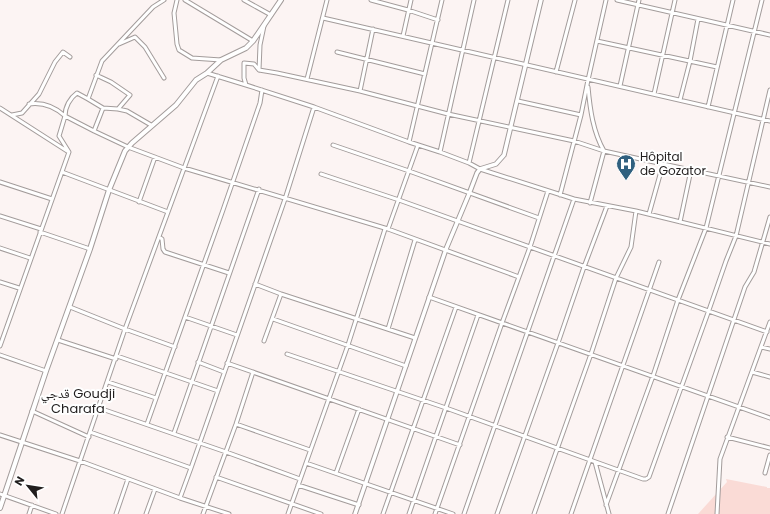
<svg xmlns="http://www.w3.org/2000/svg" width="770" height="514" viewBox="0 0 770 514" font-family="Poppins,'Noto Naskh Arabic',sans-serif">
	<style>
		.green { fill: #fadbd6 }
		.lines { fill: none; stroke-linecap: round; stroke-linejoin: round }
		.minor-casing { stroke: #a39c9b; stroke-width: 5 }
		.tertiary-casing { stroke: #a39c9b; stroke-width: 5.5 }
		.secondary-casing { stroke: #a39c9b; stroke-width: 6 }
		.minor { stroke: #fff; stroke-width: 3 }
		.tertiary { stroke: #fff; stroke-width: 3.5 }
		.secondary { stroke: #fff; stroke-width: 4 }
		.labels { text-anchor: middle; stroke-width: 4; stroke-linejoin: round; paint-order: stroke }
		.poi-label { font-size: 12px; fill: #211e1e; stroke: #fff; text-anchor: start }
		.neighbourhood-label { font-size: 13px; fill: #211e1e; stroke: #fff }
	</style>
	<rect width="100%" height="100%" fill="#fcf4f3"/>
	<path class="green" d="M 726,479 L 767,487 L 767,488 L 770,488 L 770,514 L 698,514 L 727,482 Z"/>
	<g class="lines">
		<defs>
			<path id="minor" d="M 177,0 L 174,13 L 177,44 L 179,50 L 192,58 L 221,60
				M 185,0 L 253,41
				M 244,0 L 271,15
				M 371,0 L 408,10 L 438,20
				M 617,0 L 770,35
				M 323,18 L 770,121
				M 403,36 L 411,0
				M 597,41 L 717,67
				M 119,44 L 135,37 L 145,47 L 164,78
				M 337,52 L 425,74
				M 259,70 L 254,64 L 244,63 L 244,78 L 246,85 L 314,107 L 409,142 L 440,152 L 469,163 L 480,169 L 574,199 L 636,211 L 770,244
				M 259,70 L 277,73 L 360,91 L 448,114 L 574,141 L 604,151 L 663,164 L 770,187
				M 259,70 L 260,45 L 264,26
				M 556,72 L 575,0
				M 207,73 L 246,85
				M 96,75 L 111,82 L 130,95 L 118,109
				M 307,79 L 327,0
				M 620,86 L 639,0
				M 588,87 C 590,109 593,132 604,151 L 590,203
				M 360,91 L 373,29
				M 654,94 L 675,0
				M 680,100 L 690,61 L 698,19
				M 518,101 L 581,115
				M 29,104 C 43,102 55,107 65,116 C 65,107 70,98 77,93 L 88,99
				M 708,107 L 733,0
				M 0,108 L 67,151
				M 103,108 L 118,109 L 127,111 L 151,125
				M 12,115 L 22,113 L 39,94 L 55,62 L 63,52 L 70,57
				M 94,131 L 128,147 L 184,168 L 388,229 L 519,277
				M 409,142 L 442,0
				M 333,145 L 409,171 L 539,218
				M 440,152 L 474,0
				M 469,163 L 508,0
				M 62,172 L 168,212
				M 321,174 L 399,200 L 767,332
				M 0,182 L 52,199
				M 560,195 L 581,115 L 588,80 L 606,0
				M 139,202 L 155,157
				M 649,214 L 663,164
				M 0,216 L 41,229
				M 680,222 L 691,170
				M 385,229 L 348,345 L 306,463 L 453,514
				M 388,229 L 418,145
				M 40,232 L 90,249
				M 159,237 L 162,239 L 163,249 L 165,252 L 229,273
				M 0,248 L 30,258
				M 0,282 L 19,288
				M 255,284 L 281,294 L 415,338
				M 429,297 L 770,418
				M 70,307 L 125,329 L 175,347
				M 185,317 L 237,335
				M 273,319 L 406,366
				M 388,329 L 415,240
				M 58,340 L 116,359
				M 264,341 L 281,294
				M 0,346 L 69,152 L 59,136 L 65,116 L 94,131 L 103,108 L 88,99 L 102,61 L 153,7 L 164,0
				M 761,347 L 770,349
				M 287,354 L 446,408 L 643,479 L 646,479 L 649,477 L 709,310 L 726,261 L 736,236 L 770,90
				M 0,355 L 46,371
				M 117,356 L 218,391
				M 198,362 L 224,372
				M 227,363 L 460,445
				M 752,372 L 770,377
				M 108,382 L 156,398
				M 99,408 L 226,452 L 300,479
				M 32,411 L 89,437
				M 147,424 L 223,210 L 260,103 L 262,90
				M 236,424 L 310,450
				M 90,432 L 191,468 L 180,498
				M 174,433 L 259,189
				M 0,435 L 80,461 L 180,498 L 229,514
				M 727,437 L 770,448
				M 595,462 L 609,514
				M 191,468 L 285,199 L 314,107
				M 336,473 L 359,409
				M 765,473 L 770,455
				M 216,477 L 321,514
				M 298,485 L 359,505
				M 0,494 L 56,514
				M 606,505 L 653,376 L 678,300 L 706,228 L 762,0
				M 29,514 L 32,505
				M 62,514 L 125,329 L 218,76
				M 116,514 L 128,479
				M 146,514 L 155,489
				M 203,514 L 236,424 L 253,372
				M 288,514 L 306,463
				M 383,514 L 456,307
				M 409,514 L 478,315
				M 435,514 L 502,323 L 530,247 L 548,191
				M 464,514 L 574,199
				M 497,514 L 558,343 L 584,267 L 607,206
				M 534,514 L 591,354 L 616,278 L 631,247 L 636,211
				M 571,514 L 659,262
				M 668,514 L 745,287 L 754,272 L 770,217
				M 717,514 L 720,459 L 770,322"/>
			<path id="tertiary" d="M 355,514 L 446,249 L 469,194 L 477,173 L 480,169 L 496,164 L 504,155 L 541,0"/>
			<path id="secondary" d="M 0,508 L 46,371 L 90,249 L 109,190 L 125,151 L 132,143 L 176,105 L 196,80 L 207,73 L 221,60 L 246,48 L 253,41 L 264,25 L 281,0"/>
		</defs>
		<use href="#minor" class="minor-casing"/>
		<use href="#tertiary" class="tertiary-casing"/>
		<use href="#secondary" class="secondary-casing"/>
		<use href="#minor" class="minor"/>
		<use href="#tertiary" class="tertiary"/>
		<use href="#secondary" class="secondary"/>
	</g>
	<defs>
		<symbol id="hospital-pin" viewBox="-11 -11 22 30"><path d="M0 17L-7.5 6A9.5 9.5 0 1 1 7.5 6Z" fill="#30607f" stroke="#fff"/><path d="M-5-5h3v3.5h4V-5h3V5h-3V1.5h-4V5h-3Z" fill="#fff"/></symbol>
	</defs>
	<g fill-rule="evenodd">
		<use href="#hospital-pin" x="615" y="153" width="22" height="30"/>
	</g>
	<g class="labels">
		<g class="poi-label">
			<text x="640" y="161">Hôpital<tspan x="640" dy="14">de Gozator</tspan></text>
		</g>
		<g class="neighbourhood-label">
			<text x="78" y="398">قدجي Goudji<tspan x="78" dy="15">Charafa</tspan></text>
		</g>
	</g>
	<g transform="translate(28 486) rotate(300)" stroke="#ffffff" stroke-width="3" paint-order="stroke">
	<path d="M0-3L7 15L0 10L-7 15Z" fill="#211e1e"/>
	<text y="-6" font-size="11" font-weight="bold" text-anchor="middle" fill="#211e1e">N</text>
	</g>
</svg>
